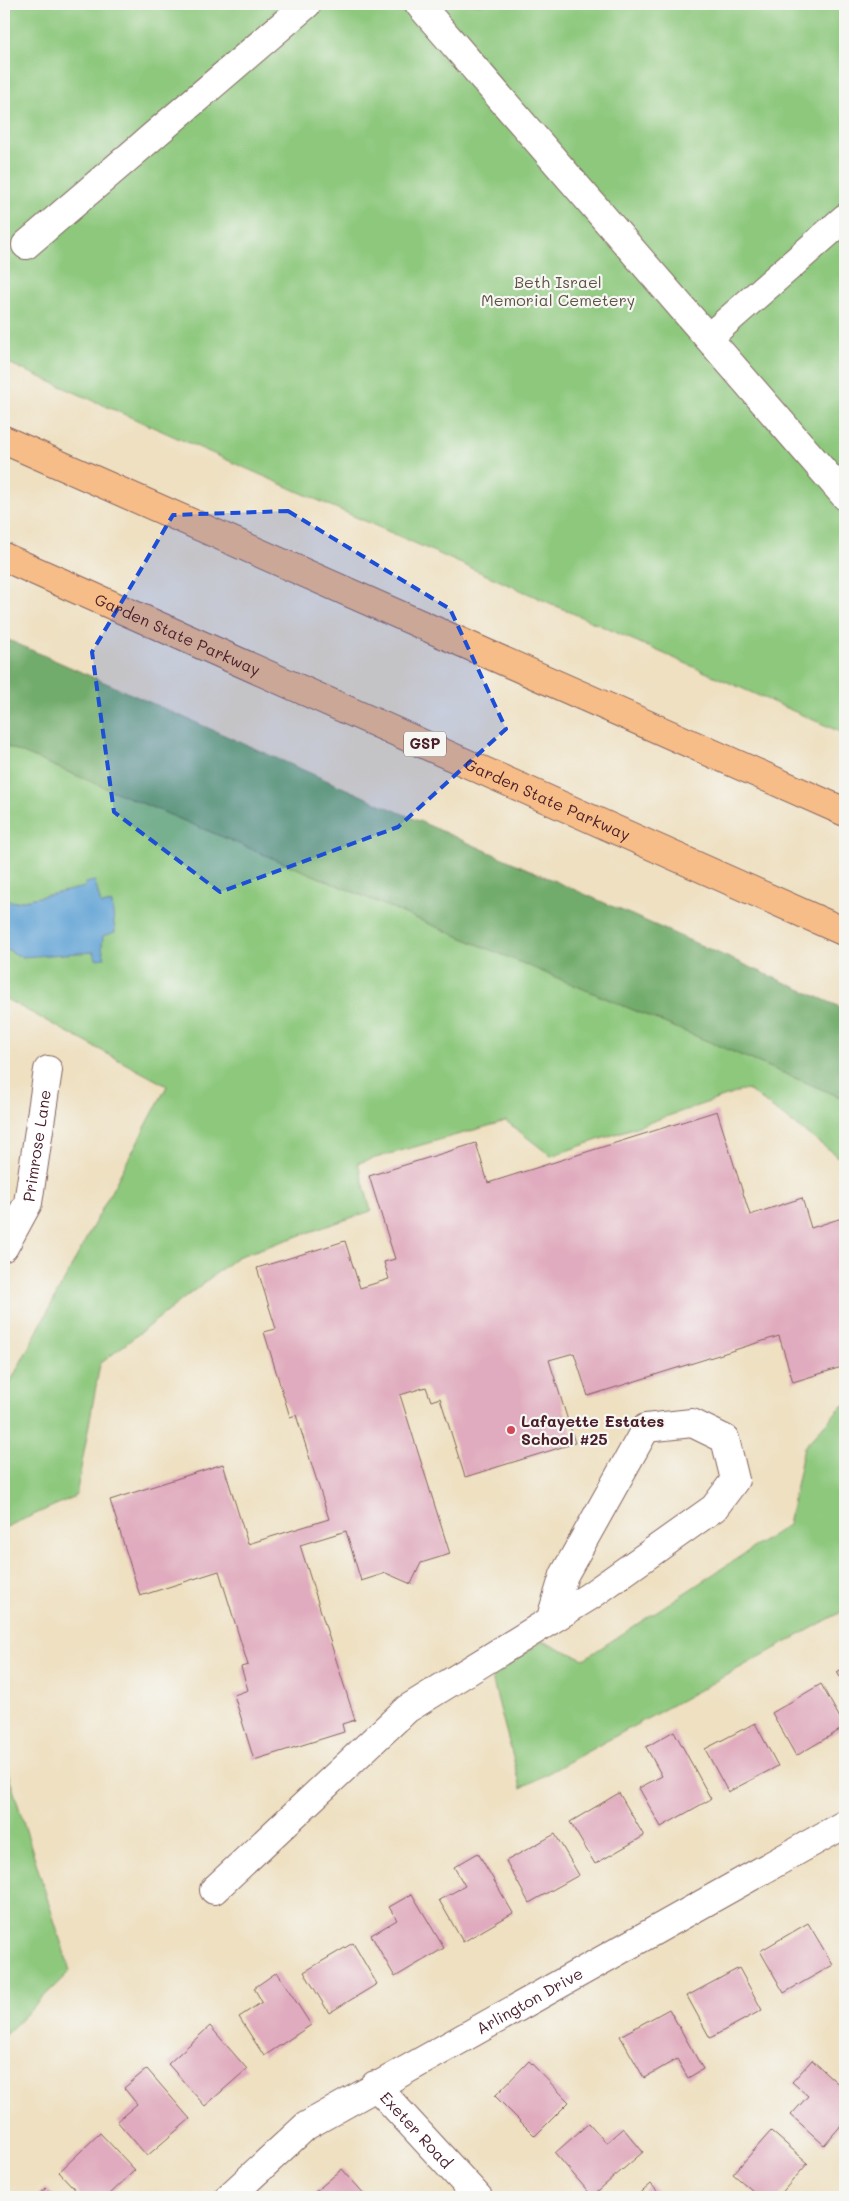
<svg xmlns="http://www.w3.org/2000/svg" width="849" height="2201" viewBox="0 0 849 2201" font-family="Mali,sans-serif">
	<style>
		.green { fill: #8dc87d; stroke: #6c7454 }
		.forest { fill: #72ac6c; stroke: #5e664c }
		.water { fill: #63a4d6; stroke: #566280 }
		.building { fill: #e0abbe }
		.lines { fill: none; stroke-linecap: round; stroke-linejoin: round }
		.minor-casing { stroke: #836360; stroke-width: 30 }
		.highway-casing { stroke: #836360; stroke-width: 30 }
		.minor { stroke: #fff; stroke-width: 28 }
		.highway { stroke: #f7bd88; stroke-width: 28 }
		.marked { fill: #1d4ed8; fill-opacity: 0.2; stroke: #1d4ed8; stroke-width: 4; stroke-dasharray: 10 6; stroke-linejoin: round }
		.poi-dot { fill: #d1495b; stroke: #f6f6f2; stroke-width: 2 }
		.labels { text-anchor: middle; stroke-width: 4.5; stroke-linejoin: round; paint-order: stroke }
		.shield { fill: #f6f6f2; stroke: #7e6067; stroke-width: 1 }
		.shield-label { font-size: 15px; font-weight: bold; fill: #4a1f2b }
		.park-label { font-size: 16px; fill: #5e5244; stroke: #f6f6f2 }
		.street-label { font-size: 16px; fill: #4a1f2b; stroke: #f6f6f2 }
		.poi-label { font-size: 16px; font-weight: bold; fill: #4a1f2b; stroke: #f6f6f2; text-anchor: start }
	</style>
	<rect width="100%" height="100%" fill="#f6f6f2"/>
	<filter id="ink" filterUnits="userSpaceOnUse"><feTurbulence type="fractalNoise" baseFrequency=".02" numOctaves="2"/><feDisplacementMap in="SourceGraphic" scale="10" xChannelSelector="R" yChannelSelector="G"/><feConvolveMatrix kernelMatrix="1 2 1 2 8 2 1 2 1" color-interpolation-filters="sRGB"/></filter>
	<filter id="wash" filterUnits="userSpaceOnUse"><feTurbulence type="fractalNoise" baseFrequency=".0096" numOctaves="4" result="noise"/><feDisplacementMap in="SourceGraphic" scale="20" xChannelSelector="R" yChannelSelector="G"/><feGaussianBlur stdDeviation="1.12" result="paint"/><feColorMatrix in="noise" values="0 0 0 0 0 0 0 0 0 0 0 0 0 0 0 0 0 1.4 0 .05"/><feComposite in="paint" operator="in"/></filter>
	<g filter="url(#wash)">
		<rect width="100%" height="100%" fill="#eee0c1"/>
		<path class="green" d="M 4,4 L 845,4 L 845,734 L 4,361 Z
			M 4,745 L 845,1099 L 845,1162 L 747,1089 L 551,1156 L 506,1121 L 358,1163 L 371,1211 L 237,1257 L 100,1364 L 76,1496 L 4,1528 L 4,1394 L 167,1086 L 4,998 Z
			M 845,1405 L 845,1610 L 521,1788 L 492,1678 L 542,1641 L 584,1659 L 788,1525 L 804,1447 L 841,1407 Z
			M 4,1760 L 70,1971 L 4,2036 Z"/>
		<path class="forest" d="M 4,638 L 845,1009 L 845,1099 L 4,745 Z"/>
		<path class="water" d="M 95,881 L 101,905 L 112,903 L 115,932 L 103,936 L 102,948 L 105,958 L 96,959 L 94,952 L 21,957 L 4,948 L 4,899 L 15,902 L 85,887 L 85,883 Z"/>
		<g id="blocks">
			<path class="building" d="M 717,1111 L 750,1215 L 802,1198 L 811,1228 L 845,1217 L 845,1366 L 793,1382 L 779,1336 L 588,1396 L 574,1353 L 549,1360 L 575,1443 L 465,1477 L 440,1398 L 431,1401 L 426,1387 L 400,1395 L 450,1554 L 421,1563 L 411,1584 L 386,1573 L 361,1581 L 346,1531 L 300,1545 L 355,1720 L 342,1724 L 344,1732 L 254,1760 L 234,1695 L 248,1690 L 241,1667 L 248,1665 L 219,1571 L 140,1596 L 110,1500 L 223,1464 L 248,1544 L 329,1519 L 296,1415 L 290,1417 L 264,1332 L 276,1329 L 257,1268 L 345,1241 L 360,1288 L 389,1279 L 384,1262 L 395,1259 L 369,1176 L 476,1143 L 488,1183 Z
				M 845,1667 L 845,1686 L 837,1672 Z
				M 821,1684 L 845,1727 L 796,1756 L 772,1713 Z
				M 755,1723 L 778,1766 L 728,1792 L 705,1749 Z
				M 674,1731 L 711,1799 L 661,1827 L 639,1788 L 662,1776 L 646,1747 Z
				M 619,1793 L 644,1836 L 595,1864 L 570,1822 Z
				M 555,1834 L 579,1875 L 529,1903 L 506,1861 Z
				M 478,1853 L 513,1913 L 463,1942 L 439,1900 L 465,1886 L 454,1867 Z
				M 412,1894 L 444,1948 L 395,1977 L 371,1935 L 397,1920 L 389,1907 Z
				M 808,1923 L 833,1965 L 784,1993 L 760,1951 Z
				M 353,1943 L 377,1984 L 329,2013 L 304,1972 Z
				M 739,1968 L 762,2010 L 710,2038 L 687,1996 Z
				M 277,1972 L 311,2025 L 264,2056 L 239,2017 L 262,2002 L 254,1988 Z
				M 669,2009 L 703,2069 L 688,2078 L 677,2059 L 644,2078 L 620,2036 Z
				M 210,2026 L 247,2069 L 205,2106 L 168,2064 Z
				M 812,2060 L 845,2090 L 845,2121 L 824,2145 L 791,2115 L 808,2096 L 792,2082 Z
				M 529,2061 L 569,2102 L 535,2136 L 495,2096 Z
				M 147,2069 L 190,2119 L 147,2156 L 117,2121 L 137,2104 L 124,2088 Z
				M 589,2123 L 606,2143 L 623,2128 L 643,2152 L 592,2196 L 555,2153 Z
				M 771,2131 L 808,2163 L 778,2197 L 760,2197 L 733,2174 Z
				M 100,2133 L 135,2170 L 107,2197 L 82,2197 L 59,2172 Z
				M 342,2169 L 367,2197 L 309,2197 Z
				M 651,2184 L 662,2197 L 636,2197 Z
				M 46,2188 L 55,2197 L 36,2197 Z"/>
		</g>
	</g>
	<g filter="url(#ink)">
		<use href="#blocks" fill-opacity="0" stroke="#836360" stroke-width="1"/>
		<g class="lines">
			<defs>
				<g id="minor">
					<path d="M 419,4 L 845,496"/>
					<path d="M 26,245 L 307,4"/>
					<path d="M 709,337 L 845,218"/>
					<path id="s1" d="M 4,1247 L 28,1203 L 48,1070"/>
					<path d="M 214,1890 L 407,1709 L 590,1596 L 714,1508 L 735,1480 L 725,1439 L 692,1423 L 646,1428 L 564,1575 L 550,1621"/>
					<path id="s2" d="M 375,2085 L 478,2197"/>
					<path id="s3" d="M 229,2197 L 306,2126 L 845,1824"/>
				</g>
				<g id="highway">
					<path d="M 4,440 L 845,812"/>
					<path id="s4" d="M 4,557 L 845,932"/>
				</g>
			</defs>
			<use href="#minor" class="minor-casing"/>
			<use href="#highway" class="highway-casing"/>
			<use href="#minor" class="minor"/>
			<use href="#highway" class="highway"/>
		</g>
	</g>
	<path class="marked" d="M 288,511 L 450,609 L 506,729 L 398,827 L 220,892 L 114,812 L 92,652 L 173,515 Z"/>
	<circle class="poi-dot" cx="511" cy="1430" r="5"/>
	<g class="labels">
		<rect class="shield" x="404" y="731.5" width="42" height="25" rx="4"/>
		<g class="shield-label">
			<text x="425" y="749">GSP</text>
		</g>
		<g class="park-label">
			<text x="558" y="288">Beth Israel<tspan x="558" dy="18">Memorial Cemetery</tspan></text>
		</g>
		<g class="street-label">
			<text dy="6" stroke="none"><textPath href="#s4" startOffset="190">Garden State Parkway</textPath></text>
			<text dy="6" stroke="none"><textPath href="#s4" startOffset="595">Garden State Parkway</textPath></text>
			<text dy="6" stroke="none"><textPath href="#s1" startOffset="108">Primrose Lane</textPath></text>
			<text dy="6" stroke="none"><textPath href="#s3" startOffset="361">Arlington Drive</textPath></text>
			<text dy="6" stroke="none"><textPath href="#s2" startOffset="61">Exeter Road</textPath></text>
		</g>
		<g class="poi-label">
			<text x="521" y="1427">Lafayette Estates<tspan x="521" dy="18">School #25</tspan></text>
		</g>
	</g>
	<rect width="849" height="2201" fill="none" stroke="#f6f6f2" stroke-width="20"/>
</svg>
